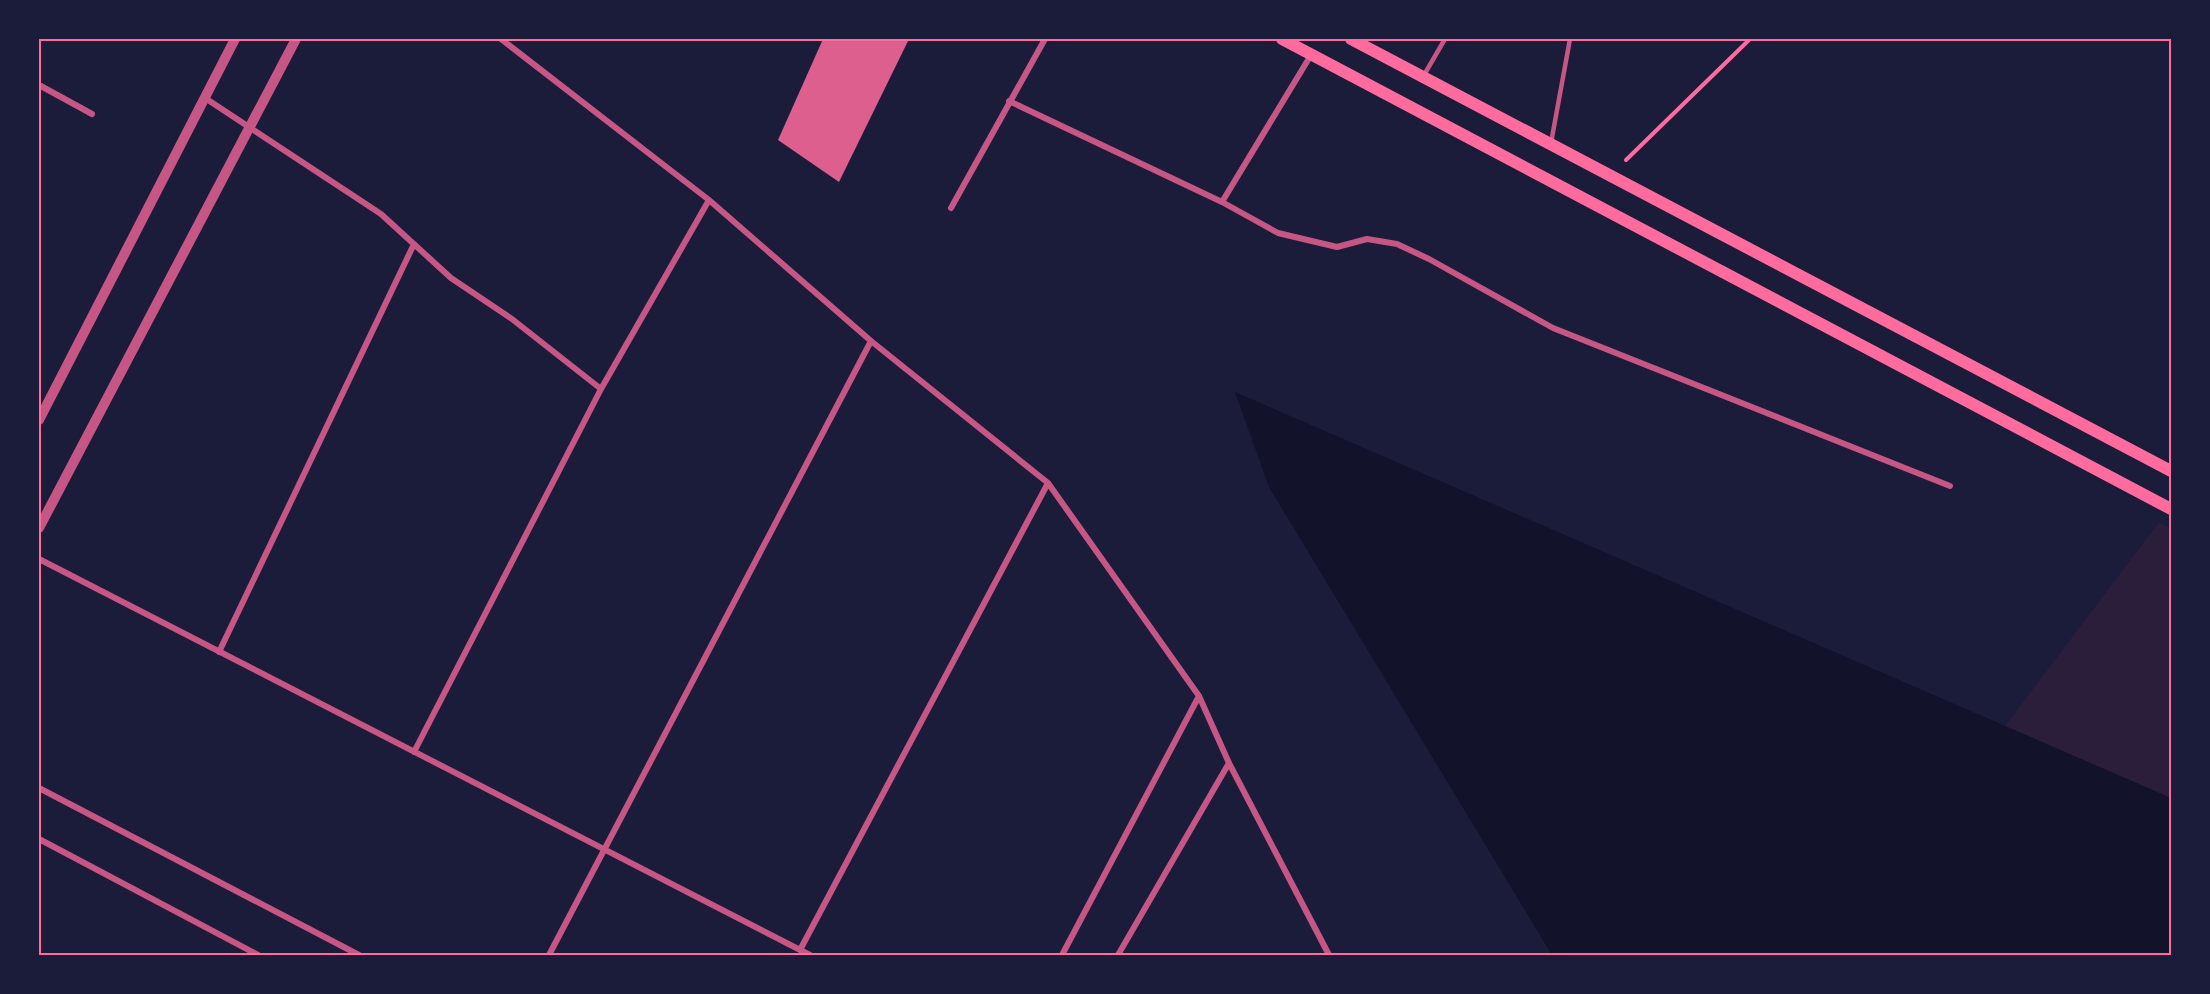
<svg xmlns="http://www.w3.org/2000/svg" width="2210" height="994" viewBox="0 0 2210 994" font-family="'Roboto Condensed',sans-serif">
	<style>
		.green { fill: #2a1e3b }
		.water { fill: #12122b }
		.building { fill: #dd5f8e }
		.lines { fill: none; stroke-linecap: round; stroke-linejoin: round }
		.path { stroke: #ff6b9d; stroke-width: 4 }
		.service { stroke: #c65784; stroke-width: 4.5 }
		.minor { stroke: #c65784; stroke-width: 6 }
		.tertiary { stroke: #c65784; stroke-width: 10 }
		.secondary { stroke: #ff6b9d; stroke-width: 12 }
		.neatline { fill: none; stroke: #ff6b9d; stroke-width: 2 }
	</style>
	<rect width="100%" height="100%" fill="#1b1b3a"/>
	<path class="green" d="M 2159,522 L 2171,528 L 2171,798 L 2005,726 Z"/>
	<path class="water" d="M 1235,392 L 2171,798 L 2171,955 L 1552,955 L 1269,487 Z"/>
	<path class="building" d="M 823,39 L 909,39 L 839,182 L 778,140 Z"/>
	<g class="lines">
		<path class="path" d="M 1626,160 L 1750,39"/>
		<path class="service" d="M 1424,75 L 1445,39
			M 1551,143 L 1570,39"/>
		<path class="minor" d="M 501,39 L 709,200 L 871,341 L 1048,483 L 1199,696 L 1229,763 L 1329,955
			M 39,85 L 92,114
			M 205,98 L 381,214 L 451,278 L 512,319 L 601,389
			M 1009,101 L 1222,202 L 1278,233 L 1337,247 L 1367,239 L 1397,244 L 1429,259 L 1553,328 L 1950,486
			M 1222,202 L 1311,55
			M 951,208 L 1045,39
			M 39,559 L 810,955
			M 219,652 L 414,244
			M 414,752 L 601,389 L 709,200
			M 39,788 L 359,955
			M 39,839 L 258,955
			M 800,950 L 1048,483
			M 549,955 L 871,341
			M 1062,955 L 1199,696
			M 1118,955 L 1229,763"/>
		<path class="tertiary" d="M 39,420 L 235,39
			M 39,528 L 296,39"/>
		<path class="secondary" d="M 1282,39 L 2171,509
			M 1351,39 L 2171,471"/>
	</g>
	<rect width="2210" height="994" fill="none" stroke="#1b1b3a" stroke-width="81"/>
	<rect x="40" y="40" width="2130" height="914" class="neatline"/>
</svg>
